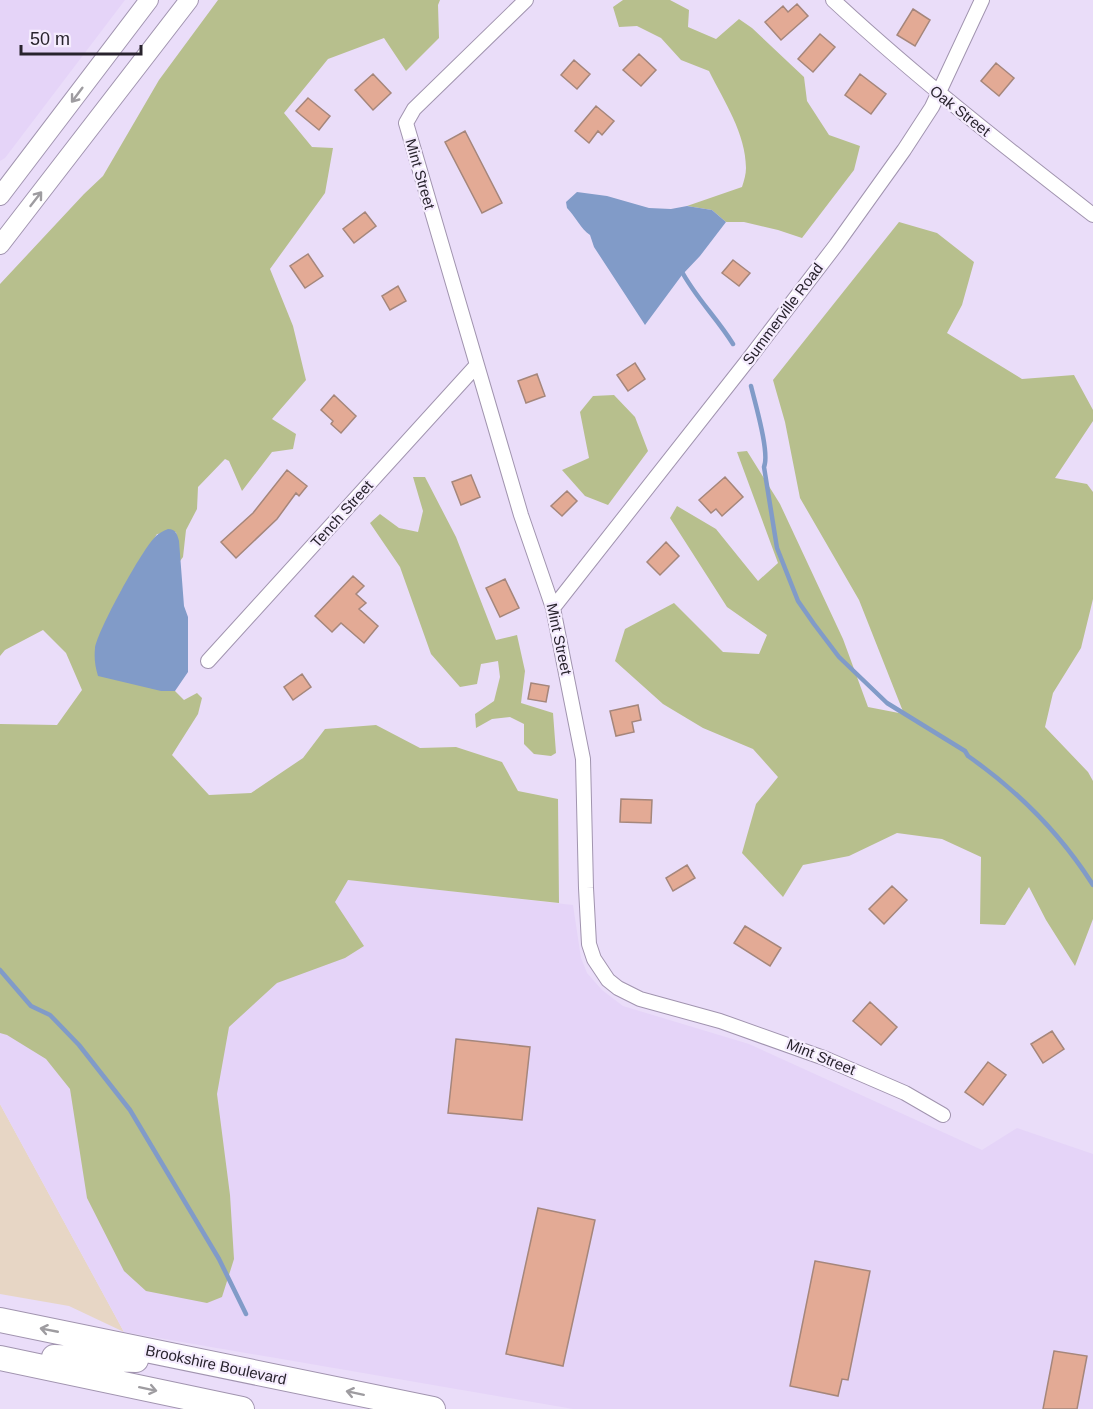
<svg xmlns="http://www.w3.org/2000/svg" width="1093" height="1409" viewBox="0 0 1093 1409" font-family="Helvetica,sans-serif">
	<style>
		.commercial { fill: #e7d6c5 }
		.built { fill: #e5d4f8 }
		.green { fill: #b7bf8d }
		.water { fill: #819bc8 }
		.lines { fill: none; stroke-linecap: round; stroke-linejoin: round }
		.stream { stroke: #819bc8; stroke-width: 4.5 }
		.building { fill: #e3aa95; stroke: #a5867b; stroke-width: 1.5 }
		.street-casing { stroke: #a194af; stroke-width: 16 }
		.secondary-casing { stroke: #a194af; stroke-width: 20 }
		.highway-casing { stroke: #a194af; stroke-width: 26 }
		.street { stroke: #fff; stroke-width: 14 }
		.secondary { stroke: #fff; stroke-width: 18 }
		.highway { stroke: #fff; stroke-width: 24 }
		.oneway { stroke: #9e9ca0 }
		.labels { text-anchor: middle; stroke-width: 4.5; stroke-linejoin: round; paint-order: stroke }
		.street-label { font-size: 15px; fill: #28232d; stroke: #f5ecfe }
	</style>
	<rect width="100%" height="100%" fill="#eaddf9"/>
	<path class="commercial" d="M 0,1104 L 124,1332 L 69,1306 L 0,1294 Z"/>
	<path class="built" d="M 0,0 L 125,0 L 5,158 L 0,161 Z
		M 0,795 L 136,856 L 573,905 L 581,958 L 587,973 L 602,990 L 623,1006 L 749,1044 L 982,1150 L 1017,1128 L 1093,1154 L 1093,1409 L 573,1409 L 124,1332 L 0,1104 Z"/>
	<path class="green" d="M 218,0 L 440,0 L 438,5 L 439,38 L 406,71 L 384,38 L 328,59 L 284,113 L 312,147 L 333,148 L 325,193 L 270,269 L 293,326 L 306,380 L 272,419 L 296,434 L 293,449 L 272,452 L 242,491 L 229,461 L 225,459 L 198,487 L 197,509 L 186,530 L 183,557 L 180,561 L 176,532 L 157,534 L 119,595 L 161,691 L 175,691 L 184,700 L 197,693 L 202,698 L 198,714 L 172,755 L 209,795 L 251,793 L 303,758 L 325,729 L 376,725 L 420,748 L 456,747 L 502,762 L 518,791 L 558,799 L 559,903 L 348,880 L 335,902 L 364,946 L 345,958 L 277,983 L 229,1027 L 217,1094 L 230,1195 L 234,1259 L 222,1297 L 207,1303 L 146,1291 L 124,1271 L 87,1198 L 70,1089 L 46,1059 L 7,1035 L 0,1033 L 0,724 L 57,725 L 82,690 L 66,653 L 43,630 L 5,650 L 0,656 L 0,284 L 84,194 L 103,176 L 159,80 Z
		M 623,0 L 670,0 L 689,10 L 688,27 L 716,39 L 739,19 L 752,28 L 804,77 L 807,101 L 829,135 L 860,146 L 854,170 L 802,238 L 778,230 L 744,222 L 726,222 L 712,210 L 687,206 L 742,187 C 744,181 746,174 746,168 C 746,134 724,101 709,71 L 681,60 L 661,38 L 637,26 L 619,27 L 613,7 Z
		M 899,222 L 937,233 L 974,262 L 962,305 L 947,333 L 1022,379 L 1074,375 L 1093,410 L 1093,421 L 1055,478 L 1087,484 L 1093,492 L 1093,599 L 1081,648 L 1053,693 L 1045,727 L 1088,772 L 1093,781 L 1093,919 L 1075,966 L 1046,920 L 1029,887 L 1005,925 L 980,924 L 981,857 L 942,839 L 897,833 L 849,856 L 803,865 L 783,897 L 742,853 L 756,804 L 778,777 L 753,749 L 703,728 L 663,704 L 615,661 L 625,629 L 674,603 L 723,652 L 759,654 L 767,635 L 727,607 L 670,518 L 677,506 L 716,529 L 758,581 L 778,563 L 737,452 L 747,451 L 780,504 L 843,639 L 868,707 L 904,714 L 859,600 L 800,498 L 785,422 L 773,380 Z
		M 614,395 L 635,417 L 648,451 L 608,505 L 585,496 L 562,470 L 589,458 L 580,412 L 593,396 Z
		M 413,477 L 425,477 L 456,537 L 496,640 L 517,635 L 525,671 L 521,703 L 553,713 L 556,753 L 551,756 L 534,754 L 524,744 L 524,724 L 510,717 L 492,719 L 476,728 L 475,714 L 494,701 L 500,677 L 498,661 L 481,664 L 477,684 L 460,687 L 431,654 L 400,567 L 370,523 L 380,514 L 399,528 L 418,532 L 423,511 Z"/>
	<path class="water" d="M 577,192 L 607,196 L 649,208 L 671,209 L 687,206 L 712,210 L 726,222 L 700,256 L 682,275 L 645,325 L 594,247 L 590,235 C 581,229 575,216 567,208 L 566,202 Z
		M 168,529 C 176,529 177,534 179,541 L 184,606 L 188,617 L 188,672 L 175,691 L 161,691 L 98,676 C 95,666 94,658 95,648 C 98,630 142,549 156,536 C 159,533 163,531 168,529 Z"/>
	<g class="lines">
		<path class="stream" d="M 681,270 C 695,297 717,318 733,344
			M 751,386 C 755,403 770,453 764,467 L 777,548 L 798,601 L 814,624 L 839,657 L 887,703 L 965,751 L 968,756 C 1018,791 1060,833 1093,885
			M 0,970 L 31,1006 L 50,1015 L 79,1045 L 130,1110 L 219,1259 L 246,1314"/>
	</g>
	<path class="building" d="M 797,4 L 808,16 L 781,40 L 765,22 L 783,6 L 788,12 Z
		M 913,9 L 930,20 L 915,46 L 897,35 Z
		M 820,34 L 835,47 L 813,72 L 798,59 Z
		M 639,54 L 656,70 L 641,86 L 623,70 Z
		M 574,60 L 590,74 L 577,89 L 561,75 Z
		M 996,63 L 1014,78 L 999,96 L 981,81 Z
		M 373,74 L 391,93 L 373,110 L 355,90 Z
		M 860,74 L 886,94 L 871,114 L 845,95 Z
		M 308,98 L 330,116 L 319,130 L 296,111 Z
		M 596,106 L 614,121 L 602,135 L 598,131 L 589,143 L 575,131 Z
		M 465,131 L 502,203 L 482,213 L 445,142 Z
		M 365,212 L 376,226 L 354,243 L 343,229 Z
		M 308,254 L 323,276 L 305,288 L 290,266 Z
		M 733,260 L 750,273 L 739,286 L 722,273 Z
		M 398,286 L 406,301 L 390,310 L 382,296 Z
		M 635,363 L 645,379 L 628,391 L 617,375 Z
		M 537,374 L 545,396 L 526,403 L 518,381 Z
		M 334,395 L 356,416 L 341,433 L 331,424 L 333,421 L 321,410 Z
		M 287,470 L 307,486 L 299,496 L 296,493 L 277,519 L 236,558 L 221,542 L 253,513 Z
		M 471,475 L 480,497 L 461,505 L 452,482 Z
		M 725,477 L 743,497 L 722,516 L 716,509 L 711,513 L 699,500 Z
		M 567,491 L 577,501 L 562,516 L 551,506 Z
		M 666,542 L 679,556 L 660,575 L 647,562 Z
		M 353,576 L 364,586 L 356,594 L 366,603 L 359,609 L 378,626 L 364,643 L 341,623 L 332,632 L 315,616 Z
		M 505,579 L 519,608 L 500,617 L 486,588 Z
		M 302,674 L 311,687 L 293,700 L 284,687 Z
		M 531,683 L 549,686 L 546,702 L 528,699 Z
		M 638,705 L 641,720 L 632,722 L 634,732 L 616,736 L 610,711 Z
		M 621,799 L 652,800 L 651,823 L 620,822 Z
		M 687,865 L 695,878 L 673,891 L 666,878 Z
		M 892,886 L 907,900 L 884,924 L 869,909 Z
		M 745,926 L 781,948 L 770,966 L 734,943 Z
		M 870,1002 L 897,1027 L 881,1045 L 853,1021 Z
		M 1052,1031 L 1064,1049 L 1043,1063 L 1031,1044 Z
		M 456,1039 L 530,1047 L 522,1120 L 448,1113 Z
		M 988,1062 L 1006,1075 L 983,1105 L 965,1092 Z
		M 538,1208 L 595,1220 L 563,1366 L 506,1354 Z
		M 815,1261 L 870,1271 L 848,1380 L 842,1379 L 838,1396 L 790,1386 Z
		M 1054,1351 L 1087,1356 L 1077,1409 L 1043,1409 Z"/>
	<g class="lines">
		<defs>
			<path id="street" d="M 526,0 L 414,109 L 406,123 L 521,515 L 553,608 L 583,759 L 586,888 L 589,944 L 594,959 L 608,980 L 618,988 L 640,999 L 720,1021 L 824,1058 L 905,1093 L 943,1115
				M 833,0 C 916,77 1004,146 1093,215
				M 553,608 L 748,360 L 836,245 L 904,150 L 932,107 L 982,0
				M 208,661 L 476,366"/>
			<path id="secondary" d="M 0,196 L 149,0
				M 0,245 L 189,0"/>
			<path id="highway" d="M 0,1320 L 433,1409
				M 54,1357 L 136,1360
				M 0,1358 L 242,1409"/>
		</defs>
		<use href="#street" class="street-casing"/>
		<use href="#secondary" class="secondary-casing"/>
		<use href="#highway" class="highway-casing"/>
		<use href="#street" class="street"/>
		<use href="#secondary" class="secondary"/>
		<use href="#highway" class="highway"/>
	</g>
	<defs><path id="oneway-shaft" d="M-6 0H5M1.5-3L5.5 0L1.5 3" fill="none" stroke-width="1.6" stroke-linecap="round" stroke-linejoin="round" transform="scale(1.5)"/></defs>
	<g class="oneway">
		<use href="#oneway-shaft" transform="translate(77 95) rotate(127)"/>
		<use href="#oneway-shaft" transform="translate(36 199) rotate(-52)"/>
		<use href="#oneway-shaft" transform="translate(49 1330) rotate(-169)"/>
		<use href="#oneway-shaft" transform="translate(148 1389) rotate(12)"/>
		<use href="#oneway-shaft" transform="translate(355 1393) rotate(-168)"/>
	</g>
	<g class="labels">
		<g class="street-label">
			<text transform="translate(960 111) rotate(38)" y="5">Oak Street</text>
			<text transform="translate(420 174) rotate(74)" y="5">Mint Street</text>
			<text transform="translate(783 314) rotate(-53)" y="5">Summerville Road</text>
			<text transform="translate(342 514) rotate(-48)" y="5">Tench Street</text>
			<text transform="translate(559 639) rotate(78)" y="5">Mint Street</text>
			<text transform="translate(821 1057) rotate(22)" y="5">Mint Street</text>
			<text transform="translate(216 1365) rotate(12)" y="5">Brookshire Boulevard</text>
		</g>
	</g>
	<path d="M21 45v9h120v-9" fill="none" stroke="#28232d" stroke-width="3"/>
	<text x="30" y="45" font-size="18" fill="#28232d" stroke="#f5ecfe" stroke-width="4.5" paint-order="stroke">50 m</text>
</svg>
